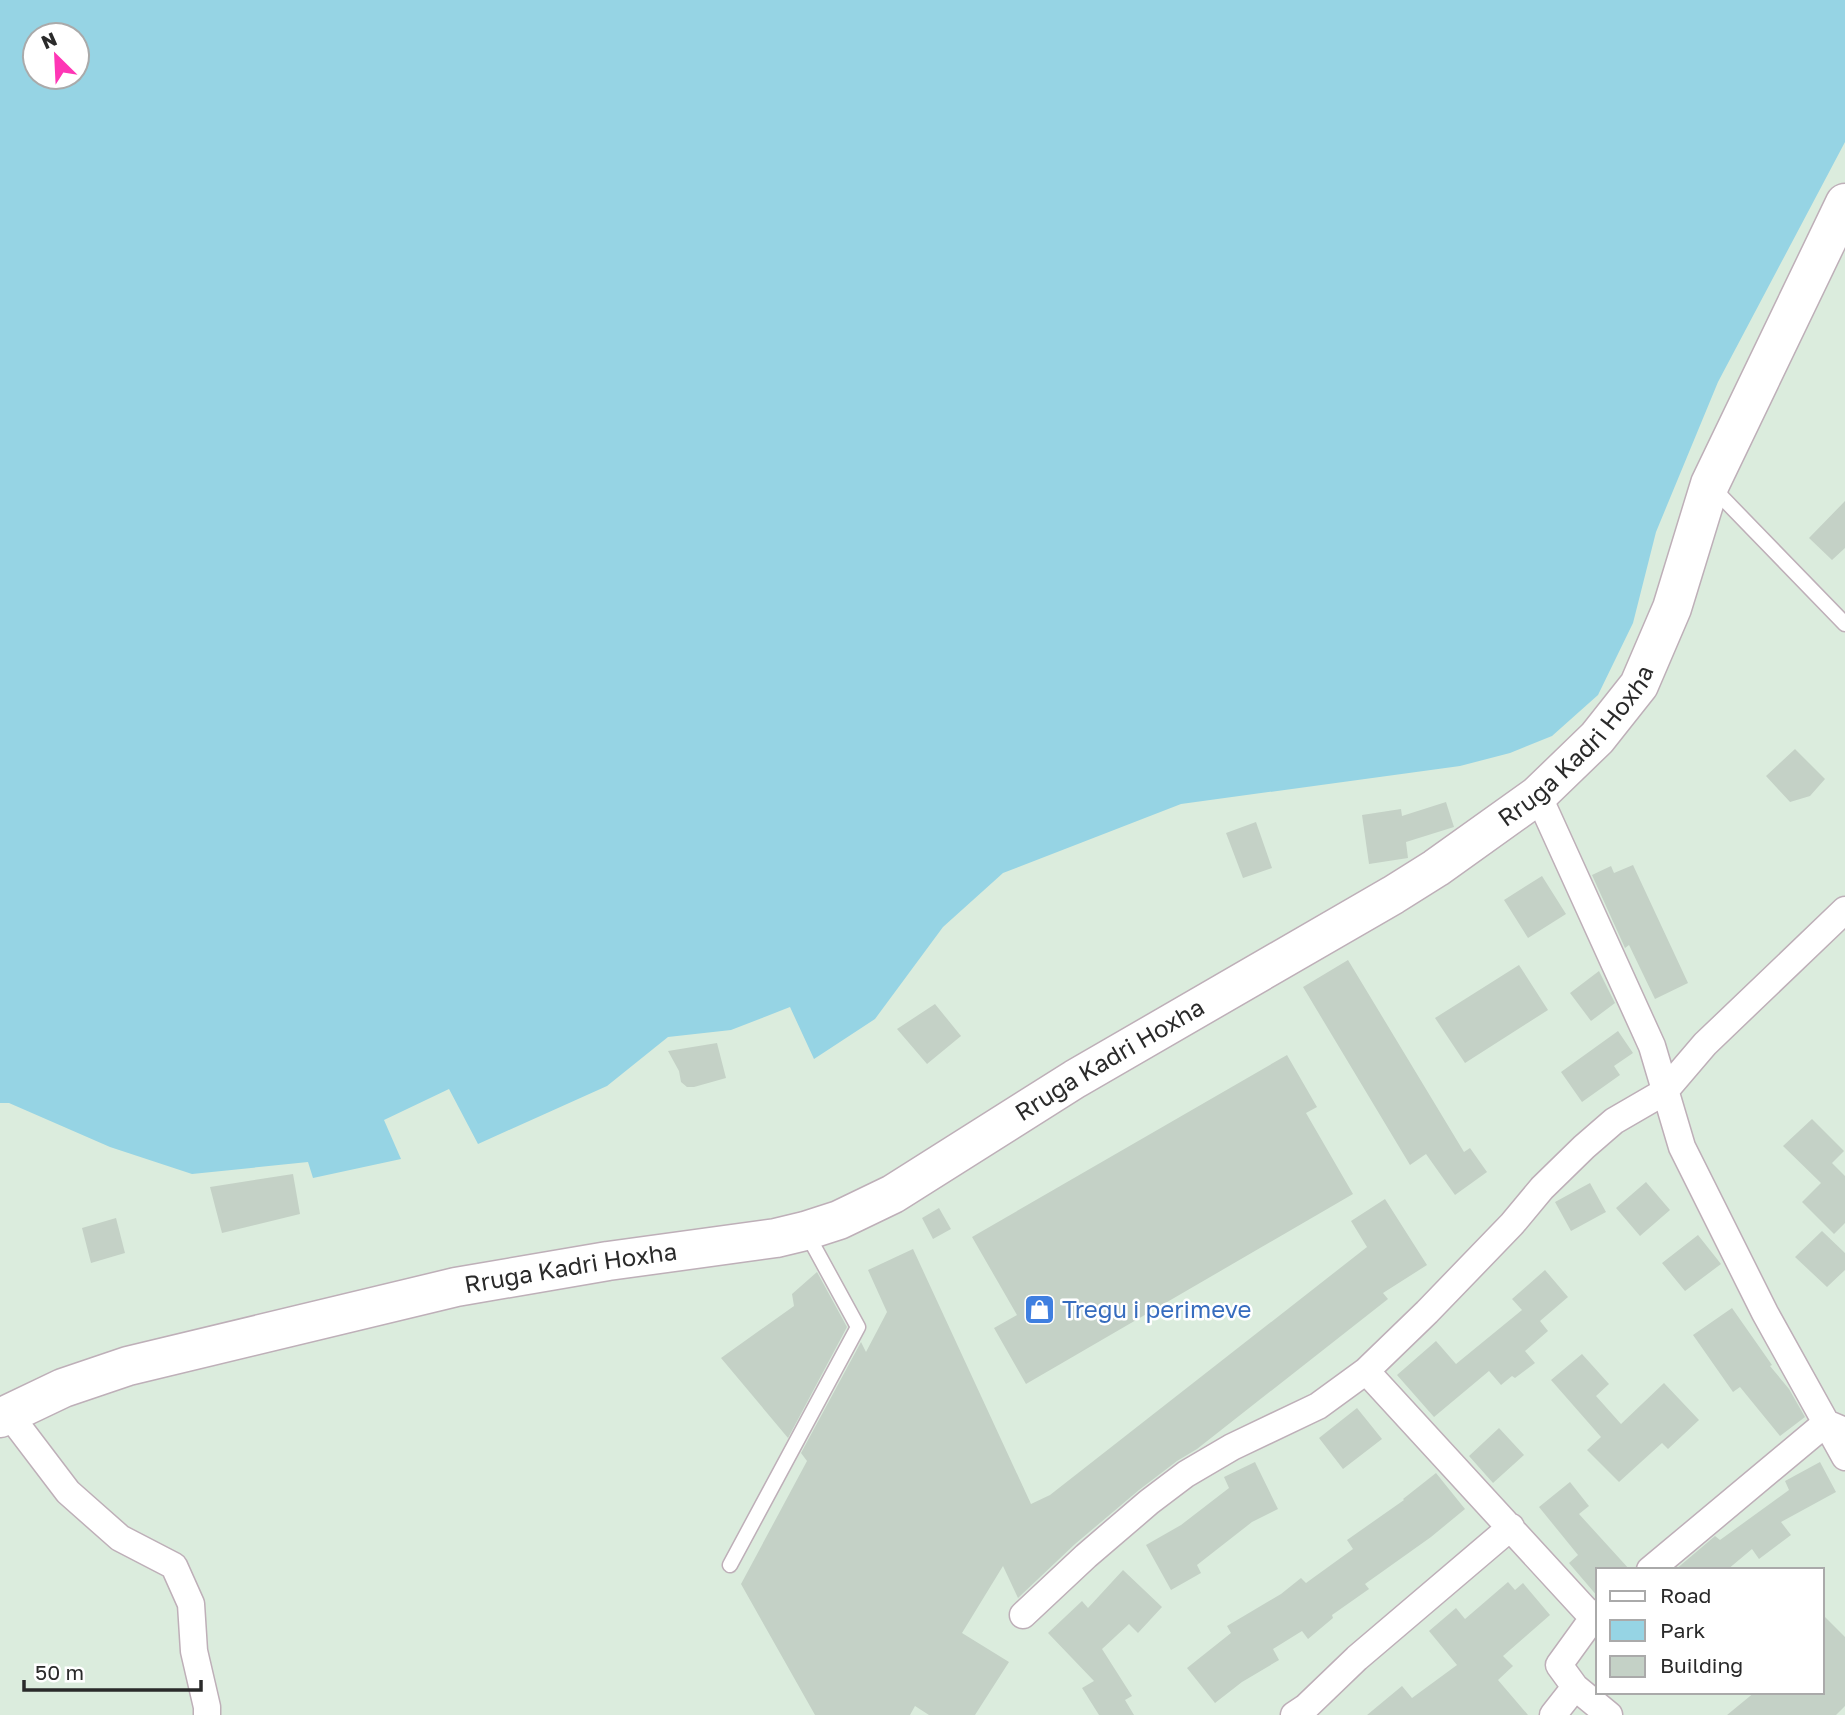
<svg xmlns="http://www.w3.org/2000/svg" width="1845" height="1715" viewBox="0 0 1845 1715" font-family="'Golos Text',sans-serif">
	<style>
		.green { fill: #96d4e4; fill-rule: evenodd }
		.building { fill: #c4d1c6 }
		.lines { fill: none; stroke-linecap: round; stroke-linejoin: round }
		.lane-casing { stroke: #beafb8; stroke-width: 17 }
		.street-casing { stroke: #beafb8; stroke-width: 29 }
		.secondary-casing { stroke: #beafb8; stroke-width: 41 }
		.lane { stroke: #fff; stroke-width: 14 }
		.street { stroke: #fff; stroke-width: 26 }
		.secondary { stroke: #fff; stroke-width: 38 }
		.labels { text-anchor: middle; stroke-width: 5; stroke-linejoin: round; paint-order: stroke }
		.street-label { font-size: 24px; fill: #2a2a2a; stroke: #fff }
		.shop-label { font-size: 24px; fill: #366cbe; stroke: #fff; text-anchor: start }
	</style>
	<rect width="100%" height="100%" fill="#dbecdd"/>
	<path class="green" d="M 0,0 L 1845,0 L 1845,142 L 1718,382 L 1656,532 L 1633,623 L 1598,695 L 1552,736 L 1510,753 L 1460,766 L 1181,804 L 1003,873 L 943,927 L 875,1019 L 814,1059 L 790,1007 L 731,1030 L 668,1037 L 607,1086 L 478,1144 L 449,1089 L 384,1120 L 401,1159 L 313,1178 L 308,1162 L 192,1174 L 110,1147 L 9,1103 L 0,1103 ZM 35,35 L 77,35 L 77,77 L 35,77 Z"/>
	<path class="building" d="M 1845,501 L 1845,548 L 1832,560 L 1809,538 Z
		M 1795,749 L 1825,779 L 1810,796 L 1790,802 L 1766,776 Z
		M 1446,802 L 1454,827 L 1406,842 L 1408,858 L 1369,864 L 1362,815 L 1401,809 L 1402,816 Z
		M 1256,822 L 1272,868 L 1243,878 L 1226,833 Z
		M 1633,865 L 1688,983 L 1655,999 L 1629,945 L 1625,948 L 1592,875 L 1611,866 L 1614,873 Z
		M 1542,876 L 1566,914 L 1528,938 L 1504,900 Z
		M 1348,960 L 1464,1152 L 1470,1148 L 1487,1172 L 1455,1195 L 1426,1154 L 1410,1165 L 1303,987 Z
		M 1519,965 L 1548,1010 L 1465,1063 L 1435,1018 Z
		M 1599,971 L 1615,1003 L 1591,1021 L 1570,993 Z
		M 935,1004 L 961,1036 L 927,1064 L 897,1029 Z
		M 1618,1031 L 1633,1053 L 1614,1066 L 1620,1075 L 1582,1102 L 1561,1072 Z
		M 717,1043 L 726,1078 L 694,1087 L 687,1087 L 681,1082 L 679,1071 L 668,1051 Z
		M 1287,1055 L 1317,1107 L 1306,1113 L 1353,1194 L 1026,1384 L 994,1328 L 1017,1315 L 972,1237 Z
		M 1812,1119 L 1844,1151 L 1832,1163 L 1845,1176 L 1845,1223 L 1834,1234 L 1802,1202 L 1821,1183 L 1783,1146 Z
		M 293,1174 L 300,1214 L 222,1233 L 210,1187 Z
		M 1646,1182 L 1670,1210 L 1640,1236 L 1616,1208 Z
		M 1590,1183 L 1606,1212 L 1571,1231 L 1555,1202 Z
		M 1385,1199 L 1427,1265 L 1383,1293 L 1388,1299 L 1197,1449 L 1177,1461 L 1139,1490 L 1075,1544 L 1018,1598 L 1003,1566 L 962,1633 L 1009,1662 L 975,1715 L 929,1715 L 915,1706 L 910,1715 L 815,1715 L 741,1584 L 807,1461 L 801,1453 L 861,1342 L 866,1352 L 887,1312 L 868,1270 L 913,1249 L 1031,1504 L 1050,1495 L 1367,1247 L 1351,1221 Z
		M 939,1208 L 951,1229 L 933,1239 L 922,1218 Z
		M 116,1218 L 125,1253 L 91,1263 L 82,1228 Z
		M 1822,1231 L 1845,1253 L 1845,1270 L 1827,1287 L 1795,1257 Z
		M 1698,1235 L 1721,1264 L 1685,1291 L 1662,1263 Z
		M 1545,1270 L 1568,1297 L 1540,1321 L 1548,1331 L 1525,1351 L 1535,1363 L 1515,1378 L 1512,1376 L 1501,1385 L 1489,1371 L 1434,1417 L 1397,1375 L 1436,1341 L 1456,1364 L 1522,1310 L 1512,1299 Z
		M 817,1272 L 847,1327 L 788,1438 L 721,1358 L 794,1306 L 792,1294 Z
		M 1732,1308 L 1772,1365 L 1770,1366 L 1789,1389 L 1805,1417 L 1780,1436 L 1740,1387 L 1733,1392 L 1693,1335 Z
		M 1582,1354 L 1609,1384 L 1596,1396 L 1621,1424 L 1664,1383 L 1699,1420 L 1668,1449 L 1662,1443 L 1619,1482 L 1587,1450 L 1601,1437 L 1551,1380 Z
		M 1357,1408 L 1382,1439 L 1343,1469 L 1319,1438 Z
		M 1499,1428 L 1524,1455 L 1493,1483 L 1469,1456 Z
		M 1255,1462 L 1278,1509 L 1252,1522 L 1197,1565 L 1201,1573 L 1171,1590 L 1146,1545 L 1181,1525 L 1229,1488 L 1224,1477 Z
		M 1820,1462 L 1836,1492 L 1781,1522 L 1791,1535 L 1759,1559 L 1752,1549 L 1727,1570 L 1675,1570 L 1715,1536 L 1720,1540 L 1789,1490 L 1785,1481 Z
		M 1436,1473 L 1465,1509 L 1431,1537 L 1365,1584 L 1369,1589 L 1332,1615 L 1333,1618 L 1308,1639 L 1302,1631 L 1273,1649 L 1279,1660 L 1242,1682 L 1215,1703 L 1187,1668 L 1231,1633 L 1227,1626 L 1281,1594 L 1301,1578 L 1306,1583 L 1353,1549 L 1347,1540 L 1404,1500 L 1403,1499 Z
		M 1570,1482 L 1589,1506 L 1579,1514 L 1630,1570 L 1598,1570 L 1598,1597 L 1569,1563 L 1578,1555 L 1539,1507 Z
		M 1123,1570 L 1162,1607 L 1138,1633 L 1129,1624 L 1102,1649 L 1132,1696 L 1125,1700 L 1134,1715 L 1099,1715 L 1082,1688 L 1094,1681 L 1048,1633 L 1082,1601 L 1088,1608 Z
		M 1508,1582 L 1515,1590 L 1523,1583 L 1550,1615 L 1503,1656 L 1513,1666 L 1498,1680 L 1528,1715 L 1367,1715 L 1402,1686 L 1412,1698 L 1457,1665 L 1429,1631 L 1456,1608 L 1465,1619 Z
		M 1822,1614 L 1845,1637 L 1845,1706 L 1836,1715 L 1727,1715 L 1755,1692 L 1822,1692 Z"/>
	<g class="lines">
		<defs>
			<path id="lane" d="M 1713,488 L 1845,624
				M 730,1565 L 858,1327 L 806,1232"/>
			<path id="street" d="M 1538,795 L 1652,1046 L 1682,1147 L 1765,1313 L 1845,1457
				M 1366,1371 L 1593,1618
				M 8,1413 L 68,1492 L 120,1538 L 174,1566 L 191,1604 L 194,1651 L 207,1707 L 207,1715
				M 1650,1570 L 1826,1423 L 1840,1429
				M 1598,1613 L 1593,1618 L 1559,1665 L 1575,1687 L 1609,1715
				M 1023,1615 L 1086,1556 L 1149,1502 L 1186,1474 L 1232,1447 L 1318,1406 L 1366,1371 L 1427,1312 L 1512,1224 L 1542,1188 L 1584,1147 L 1614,1121 L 1664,1092 L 1705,1044 L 1845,910
				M 1294,1715 L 1306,1707 L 1357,1658 L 1511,1527
				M 1553,1715 L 1575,1687"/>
			<g id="secondary">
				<path id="s1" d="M 0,1418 L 63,1388 L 128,1366 L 456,1287 L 608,1261 L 776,1238 L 805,1231 L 839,1220 L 893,1194 L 1075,1079 L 1393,895 L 1436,868 L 1538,795 L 1597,738 L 1639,685 L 1672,608 L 1710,484 L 1845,203"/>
			</g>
		</defs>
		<use href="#lane" class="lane-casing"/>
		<use href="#street" class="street-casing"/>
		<use href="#secondary" class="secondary-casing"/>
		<use href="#lane" class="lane"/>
		<use href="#street" class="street"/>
		<use href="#secondary" class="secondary"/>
	</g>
	<defs>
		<symbol id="shop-square" viewBox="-11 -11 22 22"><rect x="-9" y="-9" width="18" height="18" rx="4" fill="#3f7fe0" stroke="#fff"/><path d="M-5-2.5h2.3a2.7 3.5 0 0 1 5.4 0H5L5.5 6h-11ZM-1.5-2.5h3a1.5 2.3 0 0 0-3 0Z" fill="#fff"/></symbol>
	</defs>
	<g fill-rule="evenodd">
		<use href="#shop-square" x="1022" y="1292" width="35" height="35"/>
	</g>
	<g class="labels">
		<g class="street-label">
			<text dy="8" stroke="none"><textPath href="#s1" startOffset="1746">Rruga Kadri Hoxha</textPath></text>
			<text dy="8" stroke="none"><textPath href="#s1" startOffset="1180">Rruga Kadri Hoxha</textPath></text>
			<text dy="8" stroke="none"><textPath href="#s1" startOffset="592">Rruga Kadri Hoxha</textPath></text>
		</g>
		<g class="shop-label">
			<text x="1062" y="1318">Tregu i perimeve</text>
		</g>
	</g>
	<rect x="1596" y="1568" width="228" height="126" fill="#ffffff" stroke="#aaaaaa" stroke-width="2"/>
	<rect x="1610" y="1591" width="35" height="10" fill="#ffffff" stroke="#aaaaaa" stroke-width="2"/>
	<text x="1660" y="1603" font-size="21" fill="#2a2a2a">Road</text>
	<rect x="1610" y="1620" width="35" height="21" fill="#96d4e4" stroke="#aaaaaa" stroke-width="2"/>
	<text x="1660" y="1638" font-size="21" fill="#2a2a2a">Park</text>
	<rect x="1610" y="1656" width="35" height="21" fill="#c4d1c6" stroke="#aaaaaa" stroke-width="2"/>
	<text x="1660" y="1673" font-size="21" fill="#2a2a2a">Building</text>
	<g transform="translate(56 56) rotate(336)"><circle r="33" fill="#ffffff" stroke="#aaaaaa" stroke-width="2"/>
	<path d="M0-5L12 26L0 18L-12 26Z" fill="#fe36b5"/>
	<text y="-10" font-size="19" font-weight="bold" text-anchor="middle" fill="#2a2a2a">N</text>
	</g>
	<path d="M24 1680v10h177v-10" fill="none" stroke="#2a2a2a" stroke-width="3.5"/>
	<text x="35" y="1680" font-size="21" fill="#2a2a2a" stroke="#ffffff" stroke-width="5" paint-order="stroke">50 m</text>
</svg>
